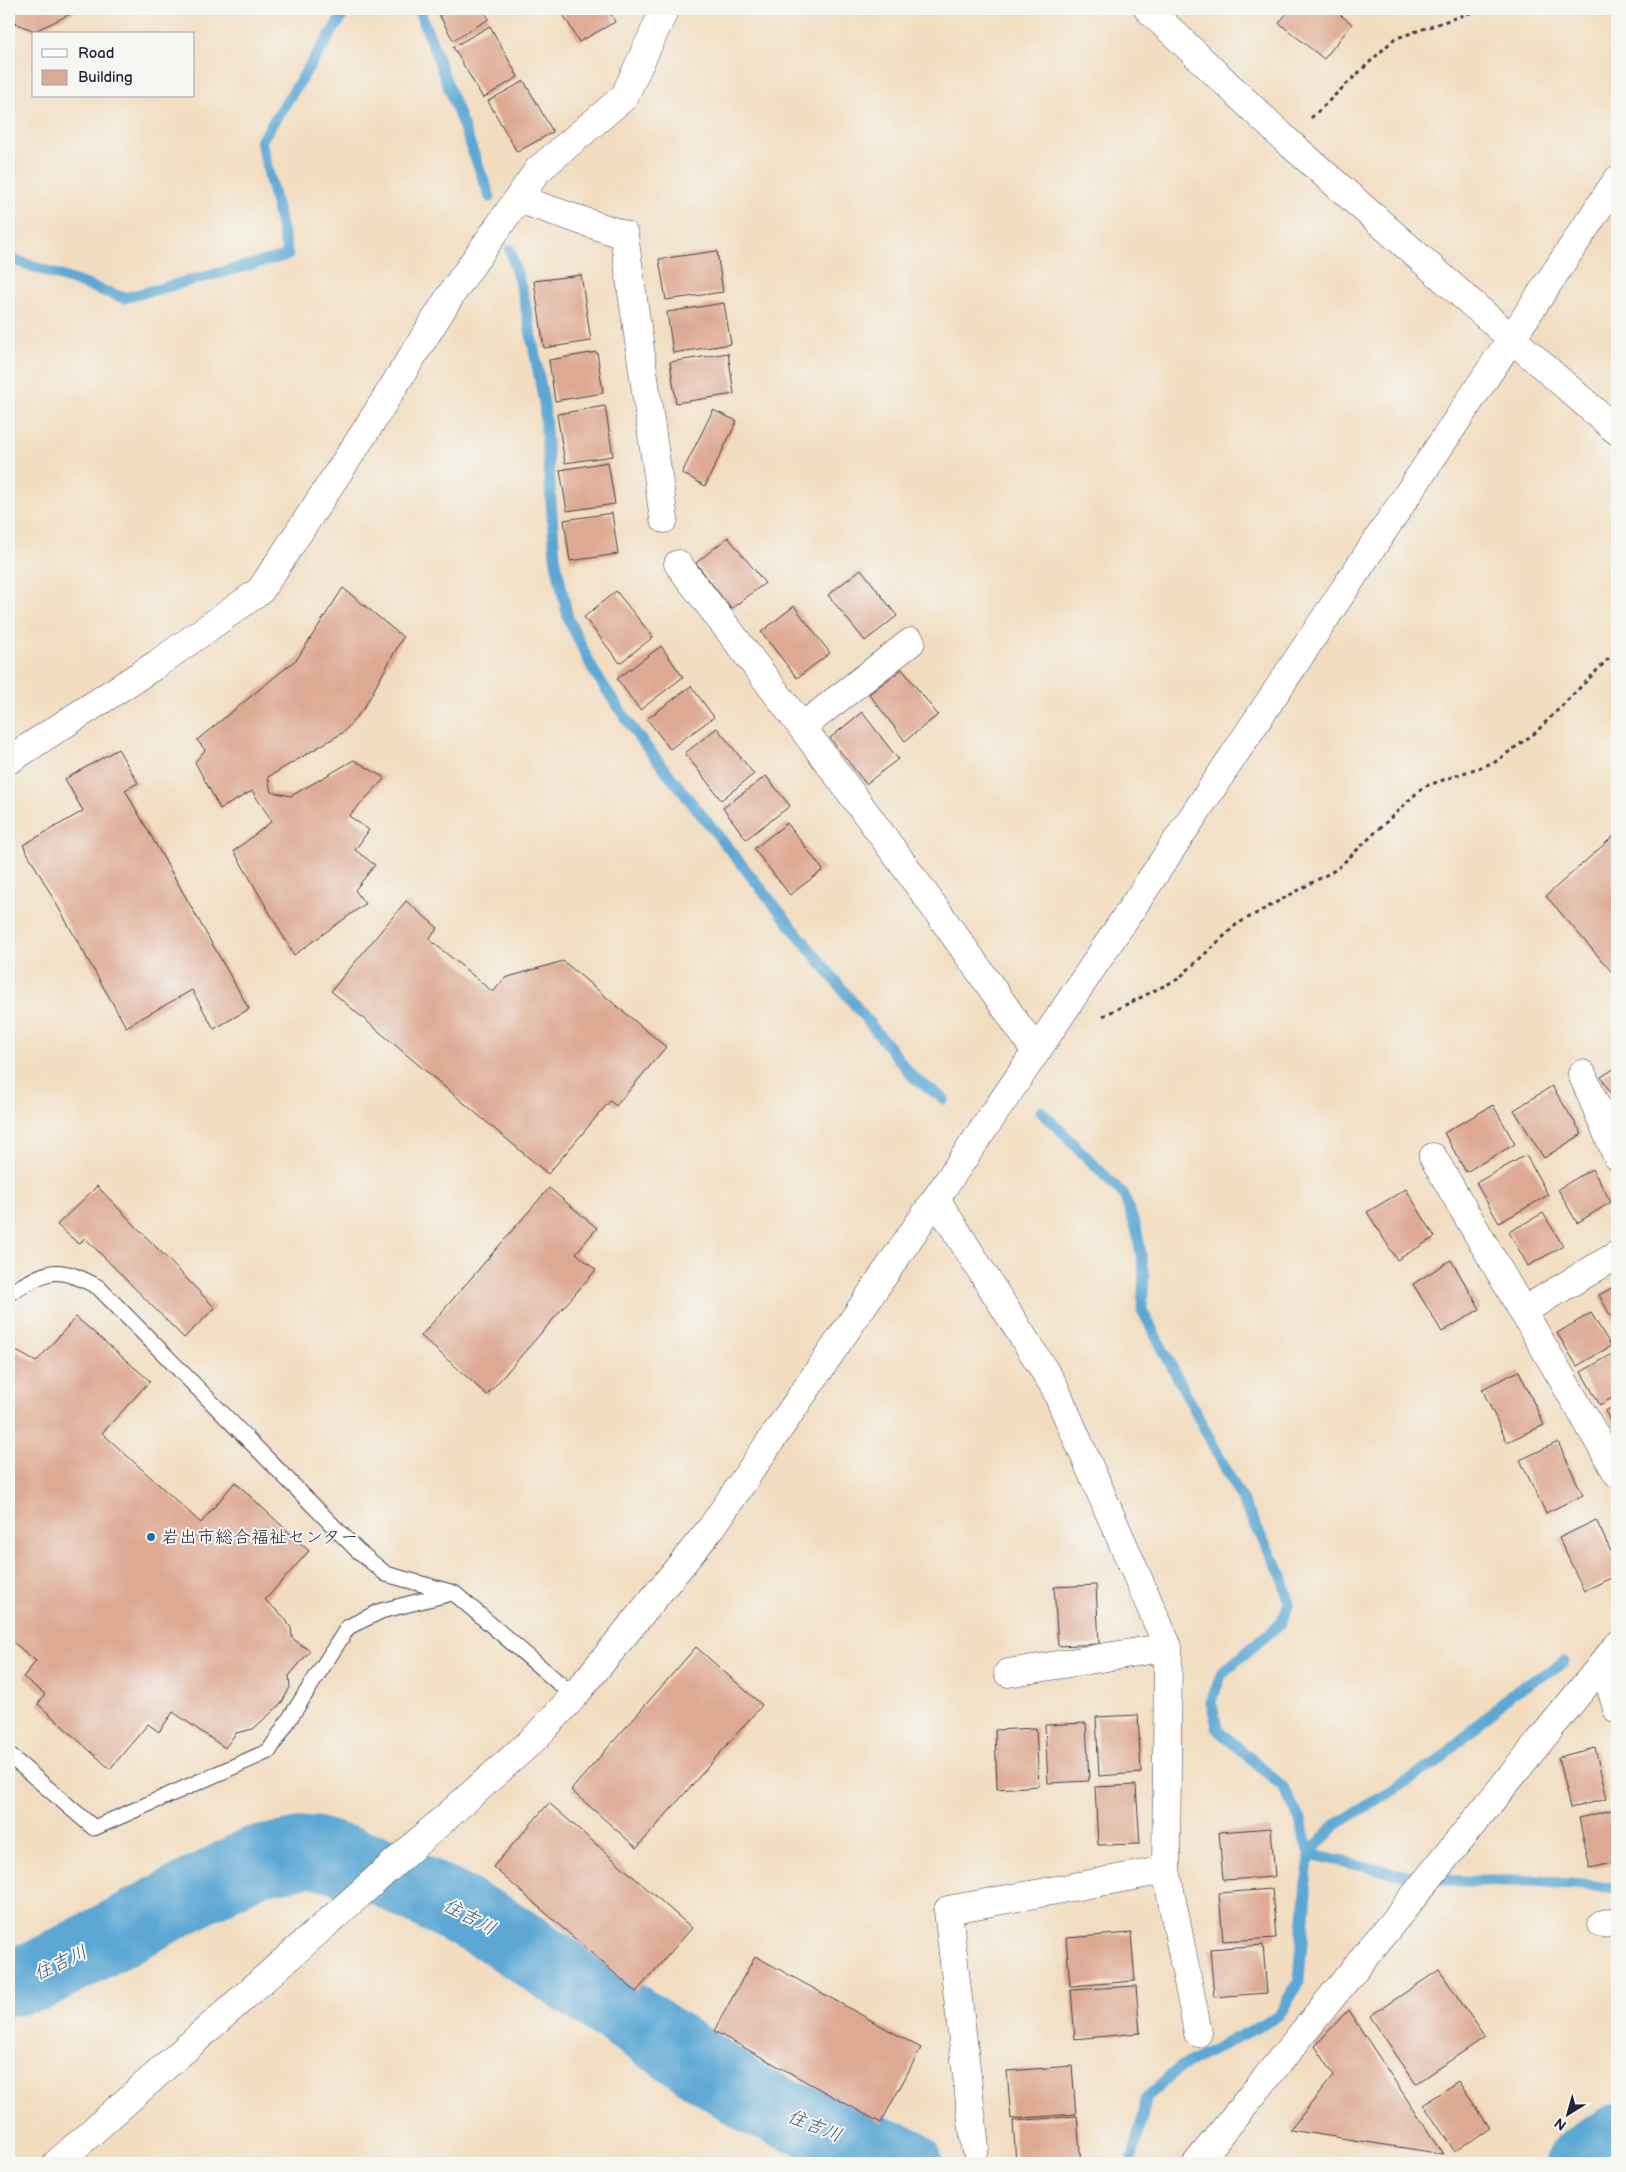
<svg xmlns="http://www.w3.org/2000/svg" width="1626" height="2172" viewBox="0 0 1626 2172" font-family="'Balsamiq Sans','Klee One',sans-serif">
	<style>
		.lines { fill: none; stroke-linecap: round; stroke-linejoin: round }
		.stream { stroke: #5ca7d4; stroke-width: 11 }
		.river { stroke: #5ca7d4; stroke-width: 70 }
		.building { fill: #dea992 }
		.lane-casing { stroke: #413e4f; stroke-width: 17 }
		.street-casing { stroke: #413e4f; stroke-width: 29 }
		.secondary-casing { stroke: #413e4f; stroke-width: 29 }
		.path { stroke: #413e4f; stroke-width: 3; stroke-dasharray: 4 4; stroke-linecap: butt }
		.lane { stroke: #fff; stroke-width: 15 }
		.street { stroke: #fff; stroke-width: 28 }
		.secondary { stroke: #fff; stroke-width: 28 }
		.poi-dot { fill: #1f6fb2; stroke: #f6f6f2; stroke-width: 2 }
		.labels { text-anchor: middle; stroke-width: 4; stroke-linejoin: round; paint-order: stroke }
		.poi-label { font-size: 18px; fill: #22223b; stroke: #f6f6f2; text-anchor: start }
		.water-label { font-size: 19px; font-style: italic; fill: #395778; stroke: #f6f6f2 }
	</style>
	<rect width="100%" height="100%" fill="#f6f6f2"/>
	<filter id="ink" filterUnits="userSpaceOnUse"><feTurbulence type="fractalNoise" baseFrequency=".02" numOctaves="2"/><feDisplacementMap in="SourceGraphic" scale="10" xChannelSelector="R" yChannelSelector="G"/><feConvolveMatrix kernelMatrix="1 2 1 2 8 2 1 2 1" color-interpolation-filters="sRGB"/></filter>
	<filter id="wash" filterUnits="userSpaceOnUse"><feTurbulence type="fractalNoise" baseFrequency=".0096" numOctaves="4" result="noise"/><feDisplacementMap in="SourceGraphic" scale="20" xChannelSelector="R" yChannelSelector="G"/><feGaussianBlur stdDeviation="1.12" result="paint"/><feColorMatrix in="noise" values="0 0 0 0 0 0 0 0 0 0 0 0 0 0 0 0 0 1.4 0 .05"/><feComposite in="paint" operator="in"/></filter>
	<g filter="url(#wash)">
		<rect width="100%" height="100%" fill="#f2ddc0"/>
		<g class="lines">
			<path class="stream" d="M 419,9 L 490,197
				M 510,250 L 524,298 L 544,403 L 555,557 L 568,618 L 593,670 L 637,735 L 913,1077 L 944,1099
				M 9,258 L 124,298 L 288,255 L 261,141 L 347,9
				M 1041,1111 L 1124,1195 L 1137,1232 L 1144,1272 L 1142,1310 L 1282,1576 L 1289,1602 L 1282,1622 L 1222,1673 L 1211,1702 L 1218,1730 L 1283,1787 L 1300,1820 L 1309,1854 L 1299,1981 L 1279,2016 L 1180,2067 L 1147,2097 L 1131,2163
				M 1564,1662 L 1510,1695 L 1436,1763 L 1334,1826 L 1309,1854 L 1398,1874 L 1454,1881 L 1536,1881 L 1617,1888"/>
			<path class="river" d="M 9,1982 L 37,1976 L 253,1862 L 312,1851 L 385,1872 L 496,1929 L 757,2102 L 908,2163
				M 1580,2163 L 1617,2139"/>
		</g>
		<g id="blocks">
			<path class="building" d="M 9,9 L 81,9 L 35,31 L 17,24 L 9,16 Z
				M 436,9 L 483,9 L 489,19 L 453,40 Z
				M 560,9 L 608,9 L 615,22 L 579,42 Z
				M 1290,9 L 1333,9 L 1352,24 L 1324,59 L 1279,23 Z
				M 490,26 L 518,77 L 483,98 L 453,47 Z
				M 524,81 L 553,132 L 517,152 L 488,101 Z
				M 717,251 L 723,292 L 666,300 L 659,259 Z
				M 581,275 L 591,341 L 544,348 L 534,281 Z
				M 724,303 L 731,344 L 673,353 L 667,312 Z
				M 597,352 L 603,393 L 555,401 L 549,360 Z
				M 728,353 L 734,394 L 676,403 L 670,362 Z
				M 605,406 L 613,456 L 565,463 L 557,414 Z
				M 713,410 L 737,421 L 705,486 L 682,473 Z
				M 608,462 L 615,504 L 567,511 L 560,470 Z
				M 612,513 L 618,554 L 570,561 L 564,520 Z
				M 728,537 L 765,583 L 731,609 L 696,563 Z
				M 861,569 L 897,616 L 865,641 L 828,595 Z
				M 343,588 L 403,637 L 364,708 L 344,732 L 268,777 L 271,792 L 291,796 L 354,760 L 385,778 L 349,816 L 369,830 L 355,850 L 375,865 L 355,890 L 365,904 L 294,955 L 234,851 L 272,821 L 252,791 L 220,809 L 195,762 L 205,750 L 197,740 L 297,659 Z
				M 616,591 L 653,637 L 620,663 L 584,617 Z
				M 794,606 L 830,653 L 797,678 L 761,632 Z
				M 661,646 L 683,677 L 640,710 L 617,679 Z
				M 902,669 L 938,715 L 905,741 L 869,694 Z
				M 691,686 L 714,717 L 670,749 L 647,719 Z
				M 862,712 L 898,759 L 866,784 L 830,738 Z
				M 717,728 L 754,774 L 721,800 L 685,753 Z
				M 118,749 L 138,783 L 125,790 L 249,1009 L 214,1029 L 192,990 L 126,1027 L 23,845 L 83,811 L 65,779 Z
				M 766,776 L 790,806 L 746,839 L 723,808 Z
				M 787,823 L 823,870 L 790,895 L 754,849 Z
				M 1617,833 L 1617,978 L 1546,896 Z
				M 406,901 L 438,928 L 429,939 L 493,992 L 505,978 L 563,961 L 666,1047 L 616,1106 L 610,1101 L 548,1174 L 331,991 Z
				M 1617,1067 L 1617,1104 L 1601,1077 Z
				M 1552,1086 L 1582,1134 L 1544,1158 L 1514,1110 Z
				M 1493,1105 L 1515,1144 L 1466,1172 L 1444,1133 Z
				M 1526,1155 L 1548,1195 L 1499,1223 L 1476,1183 Z
				M 1592,1169 L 1611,1202 L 1577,1223 L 1558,1189 Z
				M 97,1186 L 215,1308 L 184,1338 L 85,1238 L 79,1244 L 57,1225 Z
				M 549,1188 L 597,1228 L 576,1253 L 596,1270 L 487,1395 L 421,1336 Z
				M 1406,1189 L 1435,1237 L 1397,1260 L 1367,1212 Z
				M 1543,1213 L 1563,1246 L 1528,1266 L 1509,1232 Z
				M 1451,1260 L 1480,1309 L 1442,1332 L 1413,1284 Z
				M 1617,1285 L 1617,1327 L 1599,1295 Z
				M 1591,1313 L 1611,1346 L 1577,1366 L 1557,1333 Z
				M 76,1317 L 150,1381 L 102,1433 L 201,1523 L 235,1482 L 309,1551 L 265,1600 L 284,1617 L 291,1628 L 292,1638 L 310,1651 L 289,1676 L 290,1687 L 281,1704 L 253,1729 L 236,1733 L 225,1748 L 173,1712 L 159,1732 L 148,1724 L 110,1769 L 38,1704 L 45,1694 L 23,1677 L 36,1661 L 9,1639 L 9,1347 L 36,1362 Z
				M 1616,1352 L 1617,1395 L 1600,1405 L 1581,1372 Z
				M 1519,1371 L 1544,1425 L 1507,1442 L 1482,1389 Z
				M 1617,1405 L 1617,1434 L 1605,1411 Z
				M 1558,1442 L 1583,1495 L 1546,1513 L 1520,1460 Z
				M 1596,1520 L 1617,1564 L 1617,1575 L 1584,1591 L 1559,1538 Z
				M 1096,1585 L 1099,1644 L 1058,1646 L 1054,1587 Z
				M 696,1647 L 762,1705 L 637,1848 L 571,1790 Z
				M 1138,1715 L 1141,1773 L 1099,1776 L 1096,1717 Z
				M 1086,1723 L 1089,1781 L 1048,1783 L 1045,1725 Z
				M 1036,1728 L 1039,1786 L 997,1789 L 995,1730 Z
				M 1595,1748 L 1607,1799 L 1570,1808 L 1558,1757 Z
				M 1136,1785 L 1140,1844 L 1098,1845 L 1095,1787 Z
				M 549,1803 L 692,1928 L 636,1992 L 493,1867 Z
				M 1615,1809 L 1617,1862 L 1590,1868 L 1579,1818 Z
				M 1271,1828 L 1275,1877 L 1223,1880 L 1219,1832 Z
				M 1272,1889 L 1276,1938 L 1223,1941 L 1219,1893 Z
				M 1131,1933 L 1135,1981 L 1070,1986 L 1066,1938 Z
				M 1263,1945 L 1267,1993 L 1214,1997 L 1210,1949 Z
				M 755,1956 L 921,2048 L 881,2123 L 714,2031 Z
				M 1439,1970 L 1485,2037 L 1416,2084 L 1370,2016 Z
				M 1136,1986 L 1140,2033 L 1075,2039 L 1071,1990 Z
				M 1348,2010 L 1443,2154 L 1290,2130 L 1334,2075 L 1315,2046 Z
				M 1072,2066 L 1076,2114 L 1011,2119 L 1007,2071 Z
				M 1458,2081 L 1490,2128 L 1455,2152 L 1423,2104 Z
				M 1077,2116 L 1081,2163 L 1016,2163 L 1013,2121 Z"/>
		</g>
	</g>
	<g filter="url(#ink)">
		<use href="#blocks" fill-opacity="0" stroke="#413e4f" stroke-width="1"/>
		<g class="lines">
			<defs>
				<path id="lane" d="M 9,1293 C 51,1270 54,1264 98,1287 L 357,1550 L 386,1574 L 454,1593 L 574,1696
					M 9,1755 L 94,1828 L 269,1751 L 348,1627 L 381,1611 L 452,1593"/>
				<path id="street" d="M 518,199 L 624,235 L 664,519
					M 678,564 C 801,724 922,885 1036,1052
					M 803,726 L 911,642
					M 9,760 L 157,664 L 260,591 L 363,435 L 452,293 L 538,170 L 624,97 L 665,9
					M 1582,1074 L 1617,1156
					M 1433,1157 L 1617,1473
					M 936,1199 L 1054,1386 L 1168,1647 L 1166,1870 L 1198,2033
					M 1523,1311 L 1617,1255
					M 1604,1663 L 1617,1709
					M 1008,1673 L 1168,1647
					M 1602,1924 L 1617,1921
					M 975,2147 L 948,1910 L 1166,1870
					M 1197,2163 L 1617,1646"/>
				<path id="secondary" d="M 1148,9 L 1287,141 L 1617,431
					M 57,2163 L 535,1738 L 574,1696 L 712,1527 L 1036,1052 L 1617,180"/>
			</defs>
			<use href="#lane" class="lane-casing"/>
			<use href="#street" class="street-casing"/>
			<use href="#secondary" class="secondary-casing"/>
			<path class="path" d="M 1311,118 L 1394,39 L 1481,9
				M 1103,1016 L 1178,979 L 1237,924 L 1337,869 L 1423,787 L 1495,762 L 1535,733 L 1617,650"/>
			<use href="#lane" class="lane"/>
			<use href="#street" class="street"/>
			<use href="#secondary" class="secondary"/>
		</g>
	</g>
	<circle class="poi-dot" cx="151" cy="1537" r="5"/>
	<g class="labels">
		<g class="poi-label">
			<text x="161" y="1543">岩出市総合福祉センター</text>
		</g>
		<g class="water-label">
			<text transform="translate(470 1916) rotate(28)" y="7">住吉川</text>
			<text transform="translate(60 1962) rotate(-25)" y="7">住吉川</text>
			<text transform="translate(815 2125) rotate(22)" y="7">住吉川</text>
		</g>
	</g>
	<rect width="1626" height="2172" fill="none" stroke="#f6f6f2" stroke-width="30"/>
	<rect x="32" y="32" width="162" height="65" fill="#f6f6f2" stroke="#a1a1a9"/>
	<rect x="42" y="49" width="25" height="8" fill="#ffffff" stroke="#a1a1a9"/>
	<text x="78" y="58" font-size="15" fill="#22223b">Road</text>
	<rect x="42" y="70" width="25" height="15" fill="#dea992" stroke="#a1a1a9"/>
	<text x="78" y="82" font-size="15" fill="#22223b">Building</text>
	<g transform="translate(1568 2114) rotate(217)" stroke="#f6f6f2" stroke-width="4" paint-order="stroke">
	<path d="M0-4L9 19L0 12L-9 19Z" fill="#22223b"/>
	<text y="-8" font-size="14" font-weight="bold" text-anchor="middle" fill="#22223b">N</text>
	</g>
</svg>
